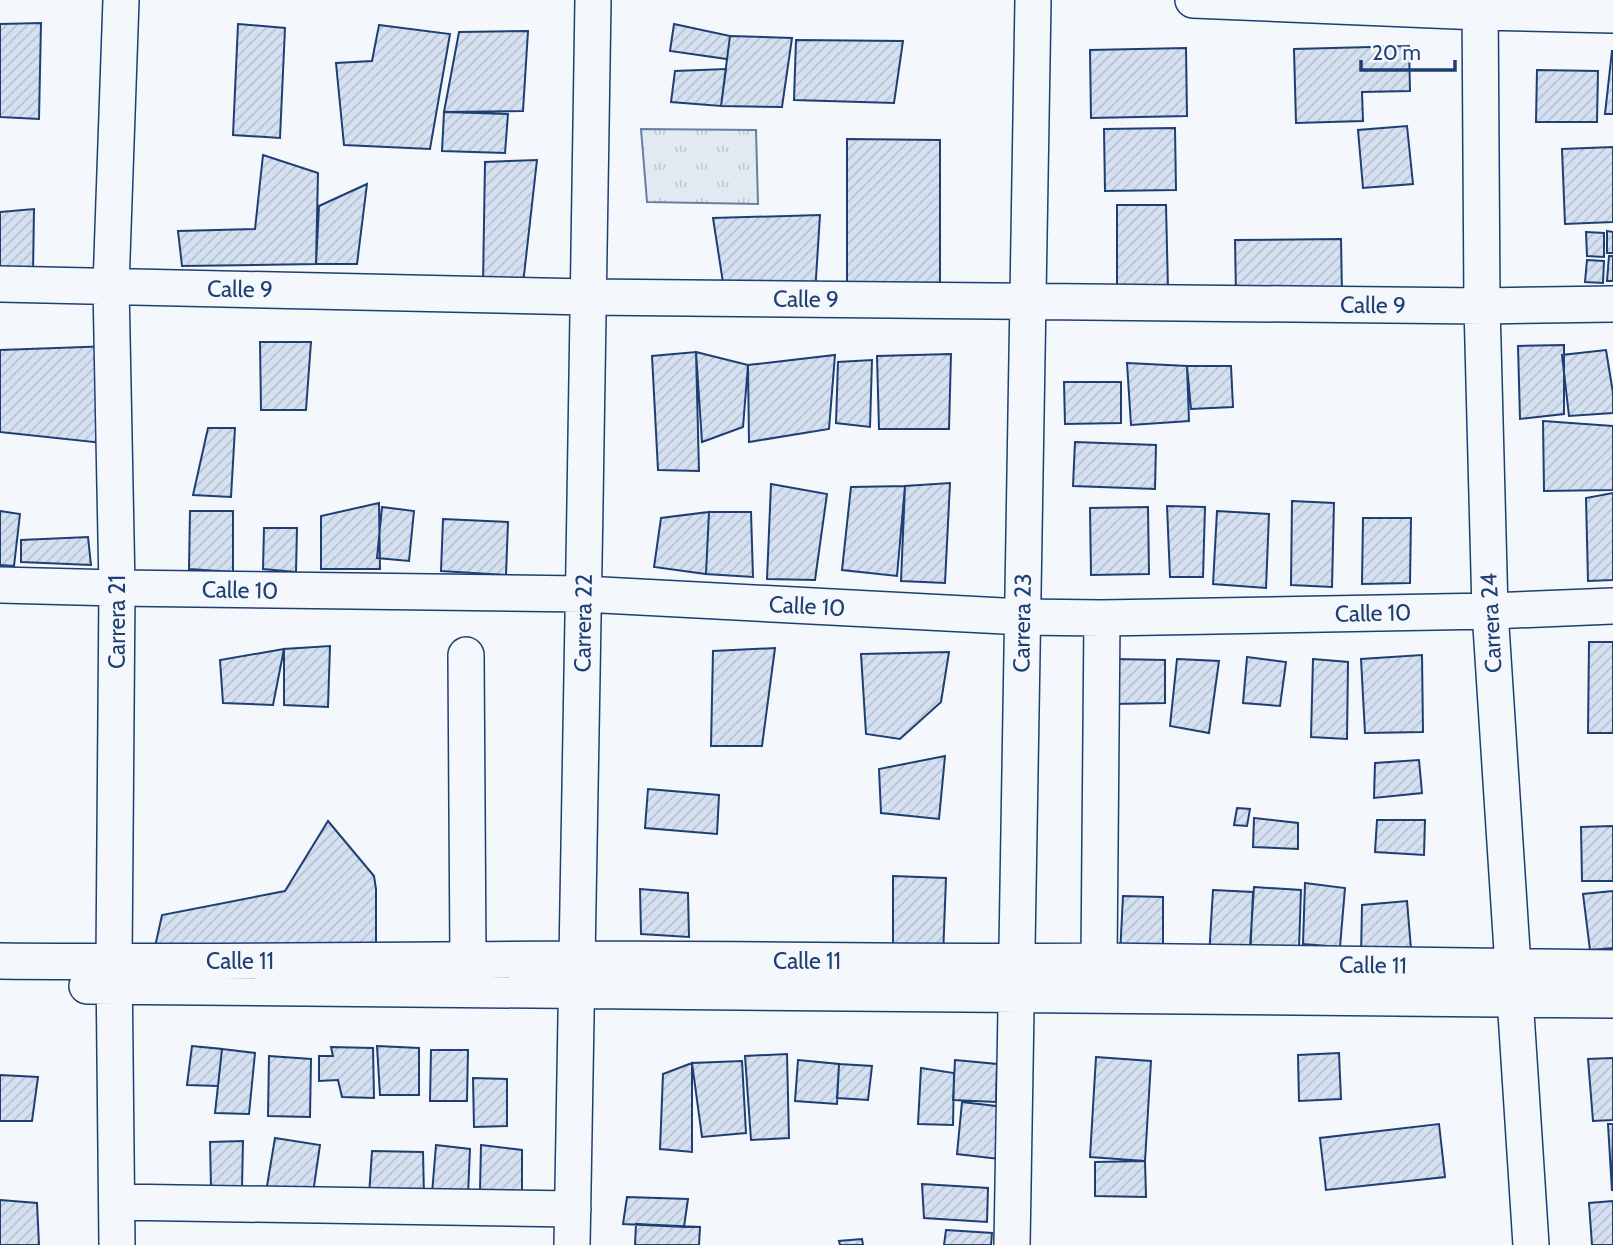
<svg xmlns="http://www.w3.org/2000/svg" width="1613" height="1245" viewBox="0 0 1613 1245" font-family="Cabin,sans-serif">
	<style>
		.grass { fill: url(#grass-tufts); stroke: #687fa3; stroke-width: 2 }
		.building { fill: url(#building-hatch); stroke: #1d3f73; stroke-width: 2 }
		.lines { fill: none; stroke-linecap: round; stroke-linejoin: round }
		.minor-casing { stroke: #1d3f73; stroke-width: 38 }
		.minor { stroke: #f4f7fb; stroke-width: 35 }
		.labels { text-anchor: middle; stroke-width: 5; stroke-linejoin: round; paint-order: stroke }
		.street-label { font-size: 23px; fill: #1d3f73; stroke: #f4f7fb }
	</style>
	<defs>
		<pattern id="grass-tufts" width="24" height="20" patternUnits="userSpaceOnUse" patternTransform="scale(1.75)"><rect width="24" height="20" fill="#e3e9f0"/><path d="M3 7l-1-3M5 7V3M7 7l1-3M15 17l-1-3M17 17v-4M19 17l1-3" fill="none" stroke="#c2c9d1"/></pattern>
		<pattern id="building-hatch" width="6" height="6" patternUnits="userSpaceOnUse" patternTransform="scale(1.75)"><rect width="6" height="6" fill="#d5e0f0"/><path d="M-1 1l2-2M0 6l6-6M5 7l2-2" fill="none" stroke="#b6c1d1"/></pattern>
	</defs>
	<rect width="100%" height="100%" fill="#f4f7fb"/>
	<path class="grass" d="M 641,129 L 756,130 L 758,204 L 647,202 Z"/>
	<path class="building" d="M 41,23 L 39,119 L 0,117 L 0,24 Z
		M 238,24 L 285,28 L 280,138 L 233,135 Z
		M 674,24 L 730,36 L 727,59 L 670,51 Z
		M 379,25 L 450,34 L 430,149 L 344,145 L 336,63 L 372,61 Z
		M 528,31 L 523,111 L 444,112 L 459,32 Z
		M 730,36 L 792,38 L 782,107 L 721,106 Z
		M 796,40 L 903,41 L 894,103 L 794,100 Z
		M 1409,46 L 1410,91 L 1362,92 L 1363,121 L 1296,123 L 1294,49 Z
		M 1186,48 L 1187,116 L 1091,118 L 1090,50 Z
		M 1612,51 L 1613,51 L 1613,114 L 1605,114 Z
		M 726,69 L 721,106 L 671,102 L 675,71 Z
		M 1537,70 L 1598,71 L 1597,122 L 1536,122 Z
		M 444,112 L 508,114 L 505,153 L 442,151 Z
		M 1407,126 L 1413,184 L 1363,188 L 1358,130 Z
		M 1175,128 L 1176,190 L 1105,191 L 1104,129 Z
		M 847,139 L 940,140 L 940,288 L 847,287 Z
		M 1613,147 L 1613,222 L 1565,224 L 1562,149 Z
		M 263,155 L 318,173 L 316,264 L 182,266 L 178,231 L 255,229 Z
		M 537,160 L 523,284 L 483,284 L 485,162 Z
		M 367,184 L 357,264 L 316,264 L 319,206 Z
		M 1117,205 L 1166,205 L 1168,290 L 1117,290 Z
		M 34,209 L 33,274 L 0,272 L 0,212 Z
		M 820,215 L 815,294 L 724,289 L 713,218 Z
		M 1607,231 L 1613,232 L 1613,253 L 1607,253 Z
		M 1586,232 L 1604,233 L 1604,257 L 1587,256 Z
		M 1341,239 L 1342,294 L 1236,296 L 1235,240 Z
		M 1609,256 L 1613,256 L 1613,281 L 1607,281 Z
		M 1587,260 L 1604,261 L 1603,283 L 1585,282 Z
		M 260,342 L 311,342 L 306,410 L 261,410 Z
		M 1564,345 L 1564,414 L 1520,419 L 1518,346 Z
		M 112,346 L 112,444 L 0,432 L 0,350 Z
		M 1606,350 L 1613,393 L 1613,413 L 1569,416 L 1562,355 Z
		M 696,352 L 699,471 L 658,470 L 652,356 Z
		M 696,352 L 748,365 L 743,427 L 702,442 Z
		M 951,354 L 949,429 L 879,429 L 877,356 Z
		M 835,355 L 829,429 L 749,442 L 748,365 Z
		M 872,360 L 870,427 L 836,423 L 838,362 Z
		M 1127,363 L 1187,366 L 1189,421 L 1131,425 Z
		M 1187,366 L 1231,366 L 1233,407 L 1191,409 Z
		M 1064,382 L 1121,382 L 1121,423 L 1065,424 Z
		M 1543,421 L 1613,426 L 1613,490 L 1544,491 Z
		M 208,428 L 235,428 L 231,497 L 193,495 Z
		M 1075,442 L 1156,445 L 1155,489 L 1073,486 Z
		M 950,483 L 945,583 L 901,581 L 905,486 Z
		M 771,484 L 827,494 L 815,580 L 767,579 Z
		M 905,486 L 897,576 L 842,570 L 851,487 Z
		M 1613,493 L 1613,580 L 1588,581 L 1586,498 Z
		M 1292,501 L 1334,503 L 1332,587 L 1291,585 Z
		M 379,503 L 380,569 L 321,569 L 321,516 Z
		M 1167,506 L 1205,507 L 1203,577 L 1170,577 Z
		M 382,507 L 414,511 L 409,561 L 377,558 Z
		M 1148,507 L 1149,574 L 1091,575 L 1090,508 Z
		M 0,511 L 20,514 L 14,566 L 0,565 Z
		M 190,511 L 233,511 L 233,572 L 189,569 Z
		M 1217,511 L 1269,514 L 1266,588 L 1213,584 Z
		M 709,512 L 751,512 L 753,577 L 706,574 Z
		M 709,512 L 706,574 L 654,567 L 661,518 Z
		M 1363,518 L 1411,518 L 1410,583 L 1362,584 Z
		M 443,519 L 508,522 L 506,575 L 441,571 Z
		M 264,528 L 297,528 L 296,572 L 263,569 Z
		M 88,537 L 91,565 L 21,562 L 21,540 Z
		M 1589,642 L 1613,642 L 1613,733 L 1588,733 Z
		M 330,646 L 328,707 L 284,705 L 284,649 Z
		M 775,648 L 762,746 L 711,746 L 713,651 Z
		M 284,649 L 273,705 L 223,703 L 220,660 Z
		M 949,652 L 941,702 L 900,739 L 866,734 L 861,654 Z
		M 1422,655 L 1423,732 L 1365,733 L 1361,659 Z
		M 1247,657 L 1286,662 L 1280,706 L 1243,703 Z
		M 1114,659 L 1165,660 L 1165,703 L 1113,704 Z
		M 1177,659 L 1219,661 L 1209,733 L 1170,726 Z
		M 1313,659 L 1348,662 L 1347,739 L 1311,737 Z
		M 945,756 L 939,819 L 881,813 L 879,769 Z
		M 1419,760 L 1422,793 L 1374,798 L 1375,763 Z
		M 648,789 L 719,795 L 717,834 L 645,828 Z
		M 1237,808 L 1250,809 L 1247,826 L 1234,825 Z
		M 1254,818 L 1298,823 L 1298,849 L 1253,847 Z
		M 1377,820 L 1425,820 L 1424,855 L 1375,852 Z
		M 328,821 L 374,876 L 376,889 L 376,944 L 155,947 L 162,915 L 285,891 Z
		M 1613,826 L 1613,881 L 1582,881 L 1581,827 Z
		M 893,876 L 946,878 L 943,957 L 893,955 Z
		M 1305,883 L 1345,888 L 1340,947 L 1303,944 Z
		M 1254,887 L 1301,890 L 1299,949 L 1250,947 Z
		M 640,889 L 688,893 L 689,937 L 641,934 Z
		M 1213,890 L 1253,892 L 1250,961 L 1209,957 Z
		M 1613,891 L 1613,948 L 1590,950 L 1583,894 Z
		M 1123,896 L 1163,897 L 1163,956 L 1120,955 Z
		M 1407,901 L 1411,949 L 1361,958 L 1362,905 Z
		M 192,1046 L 222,1049 L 218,1086 L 187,1085 Z
		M 377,1046 L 419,1048 L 419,1095 L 380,1095 Z
		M 331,1047 L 373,1048 L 374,1098 L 342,1097 L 338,1080 L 319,1081 L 319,1056 L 333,1056 Z
		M 222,1049 L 255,1053 L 249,1114 L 215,1113 Z
		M 431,1050 L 468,1050 L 467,1101 L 430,1101 Z
		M 1339,1053 L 1341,1099 L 1299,1101 L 1298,1055 Z
		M 787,1054 L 789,1138 L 751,1140 L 745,1056 Z
		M 269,1056 L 311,1059 L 310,1117 L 268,1116 Z
		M 1096,1057 L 1151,1061 L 1145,1161 L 1090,1157 Z
		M 1613,1058 L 1613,1120 L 1593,1121 L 1588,1059 Z
		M 798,1060 L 839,1064 L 837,1104 L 795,1101 Z
		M 955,1060 L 997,1064 L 996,1102 L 953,1100 Z
		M 742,1061 L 746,1133 L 702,1137 L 692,1063 Z
		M 692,1063 L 692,1152 L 660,1149 L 663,1074 Z
		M 839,1064 L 872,1066 L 868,1100 L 837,1098 Z
		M 921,1068 L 954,1073 L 953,1125 L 918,1124 Z
		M 0,1075 L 38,1077 L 32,1121 L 0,1121 Z
		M 473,1078 L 507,1079 L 507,1126 L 474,1127 Z
		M 962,1102 L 1004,1107 L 999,1159 L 957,1154 Z
		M 1439,1124 L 1445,1177 L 1326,1190 L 1320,1138 Z
		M 1608,1124 L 1613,1124 L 1612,1191 Z
		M 275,1138 L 320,1145 L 312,1200 L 265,1198 Z
		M 243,1141 L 242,1187 L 211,1187 L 210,1142 Z
		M 436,1145 L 470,1149 L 468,1195 L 432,1194 Z
		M 481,1145 L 522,1150 L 522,1195 L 480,1191 Z
		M 372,1151 L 423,1152 L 424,1195 L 369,1196 Z
		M 1145,1161 L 1146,1197 L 1095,1196 L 1095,1162 Z
		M 922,1184 L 988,1188 L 987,1222 L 924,1218 Z
		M 627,1197 L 688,1199 L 684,1227 L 623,1224 Z
		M 0,1200 L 37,1203 L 39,1245 L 0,1245 Z
		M 1613,1201 L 1613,1245 L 1592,1245 L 1589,1203 Z
		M 636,1224 L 700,1227 L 699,1245 L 635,1245 Z
		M 946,1230 L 992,1233 L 991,1245 L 944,1245 Z
		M 862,1239 L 863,1245 L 840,1245 L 839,1241 Z"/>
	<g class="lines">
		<defs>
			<path id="minor" d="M 1193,0 L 1480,12 L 1613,15
				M 1480,0 L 1482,306 L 1490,611 L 1531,1245
				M 0,284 L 587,297 L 1482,306 L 1613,304
				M 0,585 L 117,588 L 583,594 L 1022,617 L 1102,618 L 1490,611 L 1613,606
				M 466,655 L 468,960
				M 0,961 C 192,963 383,960 575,959 C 749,959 924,963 1099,961 L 1613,968
				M 1099,961 L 1102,618
				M 87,986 L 1613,1000
				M 117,1202 L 573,1209
				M 117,1245 L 114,962 L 117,588 L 111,286 L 121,0
				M 572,1245 C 582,830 585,415 593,0
				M 1012,1245 L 1033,0"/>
		</defs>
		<use href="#minor" class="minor-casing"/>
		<use href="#minor" class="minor"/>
	</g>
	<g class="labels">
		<g class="street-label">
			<text transform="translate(240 289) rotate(1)" y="8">Calle 9</text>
			<text transform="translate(806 299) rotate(1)" y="8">Calle 9</text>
			<text transform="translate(1373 305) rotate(1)" y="8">Calle 9</text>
			<text transform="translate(240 590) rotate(1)" y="8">Calle 10</text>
			<text transform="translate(807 606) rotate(3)" y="8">Calle 10</text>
			<text transform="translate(1373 613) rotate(-1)" y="8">Calle 10</text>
			<text transform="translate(117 622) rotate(-90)" y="8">Carrera 21</text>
			<text transform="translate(583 623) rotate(-89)" y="8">Carrera 22</text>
			<text transform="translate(1022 623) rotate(-89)" y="8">Carrera 23</text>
			<text transform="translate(1491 623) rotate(-93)" y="8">Carrera 24</text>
			<text x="240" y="969">Calle 11</text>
			<text x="807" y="969">Calle 11</text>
			<text transform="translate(1373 965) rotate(1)" y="8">Calle 11</text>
		</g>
	</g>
	<path d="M1361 60v10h94v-10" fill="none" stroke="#1d3f73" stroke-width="3.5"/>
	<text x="1372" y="60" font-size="21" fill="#1d3f73" stroke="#f4f7fb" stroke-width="5" paint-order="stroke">20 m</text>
</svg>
